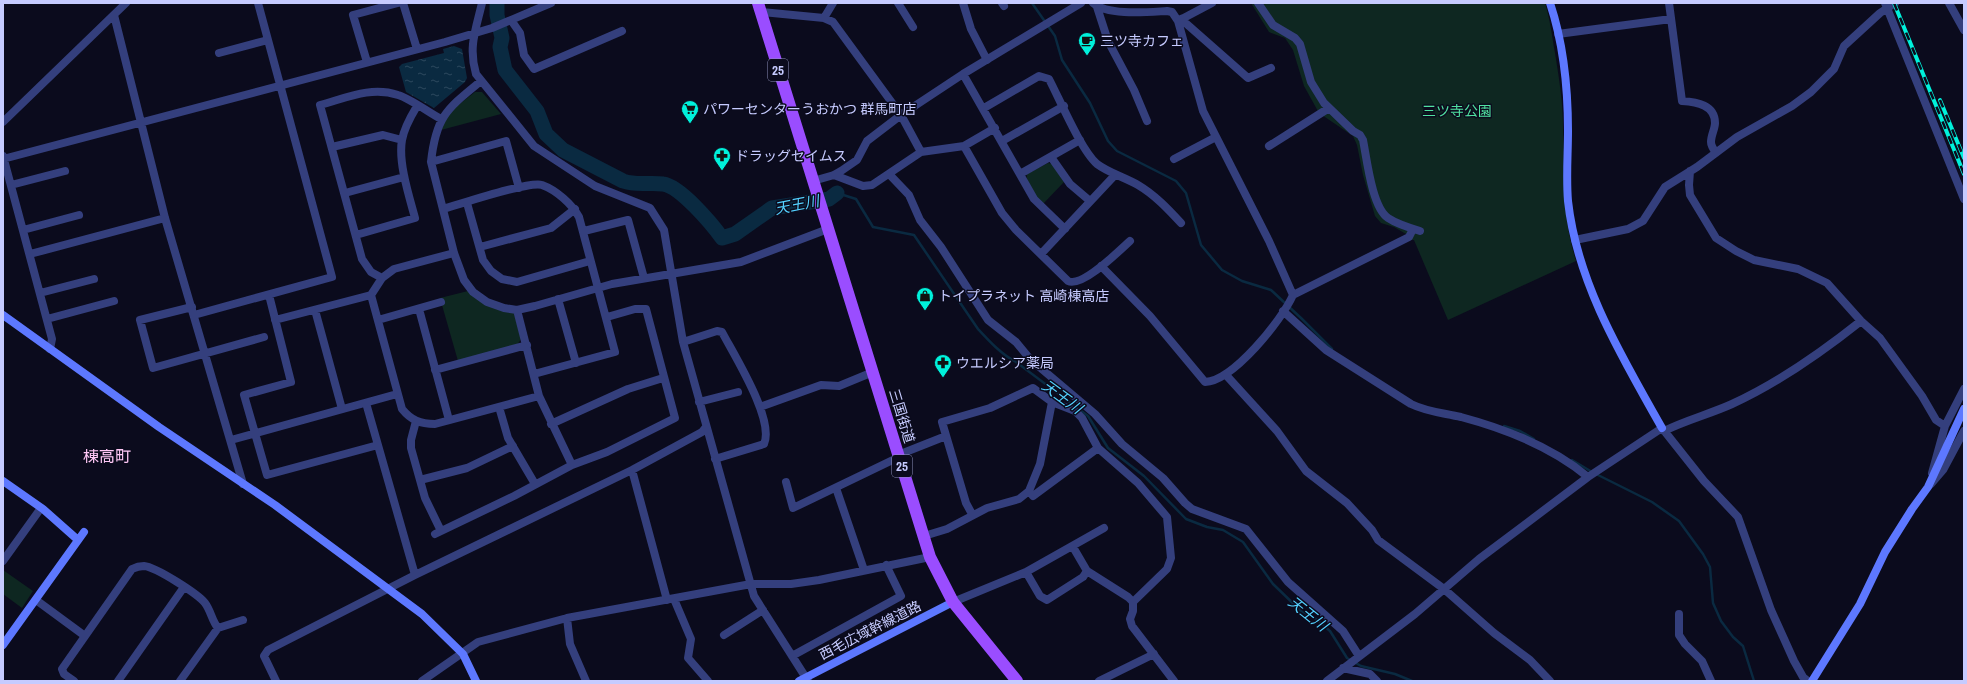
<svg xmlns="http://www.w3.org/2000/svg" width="1967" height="684" viewBox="0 0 1967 684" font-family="'Archivo Narrow','Noto Sans JP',sans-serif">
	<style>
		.green { fill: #0e2721 }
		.water { fill: url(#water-ripples) }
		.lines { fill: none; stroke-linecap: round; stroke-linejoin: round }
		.stream { stroke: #0a2a41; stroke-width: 2.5 }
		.river { stroke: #0a2a41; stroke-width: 15 }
		.street { stroke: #343f7d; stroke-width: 8 }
		.secondary { stroke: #5d78ff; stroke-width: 8 }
		.primary { stroke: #9a4dff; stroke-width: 12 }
		.rail-casing { stroke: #00f1db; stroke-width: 4 }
		.rail { stroke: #0b0b1d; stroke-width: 2.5; stroke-dasharray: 8; stroke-linecap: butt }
		.labels { text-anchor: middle; stroke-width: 3; stroke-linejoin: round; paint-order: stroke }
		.shield { fill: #0b0b1d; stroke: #8e91bb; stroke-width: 1 }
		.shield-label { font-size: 13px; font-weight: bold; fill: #c6cbff }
		.poi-label { font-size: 14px; fill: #c6cbff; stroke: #0b0b1d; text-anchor: start }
		.park-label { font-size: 14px; fill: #50e1a1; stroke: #0b0b1d }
		.street-label { font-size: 14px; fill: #c6cbff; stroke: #0b0b1d }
		.water-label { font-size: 15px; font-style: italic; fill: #54d1ff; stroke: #0b0b1d }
		.quarter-label { font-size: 16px; fill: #ffc8f6; stroke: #0b0b1d }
	</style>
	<defs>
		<pattern id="water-ripples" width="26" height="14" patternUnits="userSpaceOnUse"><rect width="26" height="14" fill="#0a2a41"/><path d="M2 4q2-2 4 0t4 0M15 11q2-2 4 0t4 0" fill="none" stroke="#2c485e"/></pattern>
	</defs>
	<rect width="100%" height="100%" fill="#0b0b1d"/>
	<path class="green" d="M 1251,3 L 1545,3 C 1550,19 1552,36 1555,53 C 1559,78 1563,102 1563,126 C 1565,176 1561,212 1576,261 L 1448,320 L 1414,240 L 1409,240 L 1406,234 L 1394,227 L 1381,223 L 1375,216 L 1363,175 L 1357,145 L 1353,136 L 1319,113 L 1304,86 L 1293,50 L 1285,38 L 1269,32 Z
		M 475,92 L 482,92 L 501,114 L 441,130 L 441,127 L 453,109 Z
		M 1048,163 L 1052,164 L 1064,182 L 1043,204 C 1036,198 1025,183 1027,174 Z
		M 468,291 L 514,313 L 521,339 L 517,345 L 458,361 L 440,298 Z
		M 3,570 L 33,591 L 22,608 L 3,594 Z"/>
	<path class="water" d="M 454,46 L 462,49 L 467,78 L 465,82 L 434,108 L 406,92 L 399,67 L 402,64 L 444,53 L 443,49 Z"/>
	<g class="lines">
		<path class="stream" d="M 1032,3 L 1055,36 L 1062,60 L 1090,103 L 1108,141 L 1117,151 L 1176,181 L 1186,193 L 1201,245 L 1222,270 L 1242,281 L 1271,290 L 1301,318 L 1332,349
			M 837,193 L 856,199 L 873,227 L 914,235 L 978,329 C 990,342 1001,354 1016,362 L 1088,416 L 1108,448 L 1144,476 L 1186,519 L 1207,527 L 1223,530 L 1243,542 L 1273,584 L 1301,611 L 1316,619 L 1330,631 L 1347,658 L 1361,666 L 1395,674 L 1412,681
			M 1504,426 L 1520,431 L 1534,439
			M 1572,460 L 1592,472
			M 1596,474 L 1652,502 L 1679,521 L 1703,554 L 1710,567 L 1713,603 L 1721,621 L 1733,637 L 1743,646 L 1754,681"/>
		<path class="river" d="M 497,3 L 497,15 L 502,38 L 500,47 L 505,70 L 537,111 L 546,134 L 563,150 L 623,181 C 637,186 649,182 663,184 C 680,186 712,224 722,238 L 735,234 L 772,208 L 829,199 L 837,193"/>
		<path class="street" d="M 403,3 L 417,49
			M 482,3 C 476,29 468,47 476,74 L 534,146 L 595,186 L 650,208 L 664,230 L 683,342 L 754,596 L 808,681
			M 898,3 L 913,27
			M 963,3 L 971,29 L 987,60
			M 1002,3 L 1004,6
			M 1093,3 C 1108,16 1148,12 1167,11 L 1172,12 L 1178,21 L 1203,111 L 1269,241 L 1293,295 C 1282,320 1233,381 1205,382 L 1150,316 L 1101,266
			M 1258,3 L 1273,25 L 1295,38 L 1300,44 L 1311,82 L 1324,103 L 1353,131 L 1360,135 L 1363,140 C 1367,160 1372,207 1388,218 C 1397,224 1410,228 1420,231
			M 1669,3 L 1682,101 C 1697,102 1715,105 1715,123 C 1715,129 1711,135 1711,142 C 1711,146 1714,150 1716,153
			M 1885,3 L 1964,199
			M 1949,3 L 1964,30
			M 1097,7 L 1108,41 L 1134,90 L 1147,121
			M 758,9 L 761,12 L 824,18 L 833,22 L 901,115 L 921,152
			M 114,15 L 165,218 L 243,484
			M 824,18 L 833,3
			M 1181,19 L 1248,78 L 1271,68
			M 511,20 L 520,33 L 524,55 L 534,69 L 622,31
			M 1178,21 L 1212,3
			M 1558,34 L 1671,19
			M 219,53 L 268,40
			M 367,62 L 353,15 L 398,3
			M 963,74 L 1034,199 L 1065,229
			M 481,81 C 447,109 436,116 431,162 L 454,253 L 464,280 L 473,292 L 487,302 L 504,308 L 517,310 L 535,306 L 612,284 L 741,262 L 828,229
			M 984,108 L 1039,76 L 1049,79 C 1060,100 1081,150 1097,164 C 1109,173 1124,177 1138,185 C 1155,195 1168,209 1181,223
			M 3,122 L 126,3
			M 1002,141 L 1064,106
			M 964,146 L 1002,213 L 1016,230 L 1068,281 C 1082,288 1119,251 1130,241
			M 1269,146 L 1329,108
			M 332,147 L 383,135 L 402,140
			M 3,156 L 52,339 L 50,349
			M 1051,157 L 1070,184 L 1090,201
			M 3,159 L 445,42 L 492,28 L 551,3
			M 1174,159 L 1216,137
			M 431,162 L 506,141 L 519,188
			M 1690,171 L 1689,185 L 1690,195 L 1716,238 L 1736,251 L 1754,260 L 1798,269 L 1827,283 L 1861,321 L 1880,338 L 1922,396 L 1936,420 L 1945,426
			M 889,174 L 909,195 L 920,220 L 941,247 L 988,320 L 1016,342 L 1030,359 L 1095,414 L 1122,444 L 1163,478 L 1185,503 L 1192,509 L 1246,529 L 1288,582 L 1343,631 L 1359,656
			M 1020,174 L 1080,140
			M 834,175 L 863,186 L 872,185 L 921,152 L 964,146 L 995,128
			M 813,181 L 834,175 L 841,171 L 857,160 L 867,141 L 901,115 L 963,74 L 1081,3
			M 11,185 L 65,171
			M 345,193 L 404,177
			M 467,203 L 483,260 L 491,271 L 502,279 L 517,282 L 590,261
			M 443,209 C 461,204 528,181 542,185 C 556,190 572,204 579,217 L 615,352 L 534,374
			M 23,230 L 79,215
			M 584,231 L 628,220 L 644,278
			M 356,235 L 415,218 C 409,196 398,162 402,140 C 404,128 411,116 417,106
			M 1575,240 L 1628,229 L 1643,221 L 1665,187 L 1697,167 L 1737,137 L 1792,106 L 1811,92 L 1834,69 L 1844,46 L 1880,13 L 1895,3
			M 480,247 L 551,228 L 575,209
			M 454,253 L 394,269 L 382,278 L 371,295 L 402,409 C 411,420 420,424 435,424 L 539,396
			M 30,254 L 165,218
			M 1041,254 L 1115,175
			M 382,278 L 371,272 L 362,259 L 320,105 C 346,98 371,86 398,95 C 411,99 428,112 441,119
			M 40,293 L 94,279
			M 269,295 L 291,382 L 244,395 L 267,475 L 378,445
			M 1293,295 L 1409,237 L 1413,229
			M 558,299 L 576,363
			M 192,307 L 140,320 L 153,368 L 264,337
			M 419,309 L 449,420
			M 315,310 L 342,409
			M 517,310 L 539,396 L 572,465
			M 1283,311 L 1326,350 L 1411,404 C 1427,412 1444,413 1461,417 C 1506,429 1552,447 1588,477
			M 194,315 L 332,277 L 258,3
			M 47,319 L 114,301
			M 275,320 L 371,295
			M 378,320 L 441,302
			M 683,342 L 717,331 L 722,332 C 734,355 775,420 764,444 L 715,459
			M 435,370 L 527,345
			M 1226,375 L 1277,431 L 1306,471 L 1347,503 L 1372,530 L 1378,540 L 1444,589 L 1494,633 L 1530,660 L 1550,681
			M 699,402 L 738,392
			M 366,403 L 415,575
			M 499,407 L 508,438 L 535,484
			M 760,407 L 821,385 L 839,386 L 873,372
			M 416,421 L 411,440 L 411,448 L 425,498 L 441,531
			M 551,424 L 628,389 L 663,378
			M 1664,431 C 1686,420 1710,414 1732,404 C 1778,383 1822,352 1861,321
			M 231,440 L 397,394
			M 898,455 L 946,436
			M 632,470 L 667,600
			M 1932,473 L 1945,426 L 1964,389
			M 420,480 L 467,468 L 513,446
			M 786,482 L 793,508 L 899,457
			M 1931,484 L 1943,470 L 1964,431
			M 836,488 L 864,570
			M 1029,491 L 1033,496 L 1098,448
			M 972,514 L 966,503 L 942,422 L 990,408 L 1033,388 L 1052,402 L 1075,411 L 1082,418 L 1098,448 L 1138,483 L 1167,517 L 1171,558 L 1167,569 L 1133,602 L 1133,611 L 1130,619 L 1132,626 L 1174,681
			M 435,534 L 514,496 L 572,465 L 607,452 L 675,418 L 646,309 L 635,309 L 607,317
			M 924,536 L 947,529 L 987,508 L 1019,499 L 1029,491 L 1040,464 L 1052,402
			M 1073,547 L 1087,571 L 1128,597 L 1133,602
			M 3,561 L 41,508
			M 1026,572 L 1040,596 L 1047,600 L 1083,577 L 1087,571
			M 674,599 L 691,639 L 688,658 L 708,681
			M 36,600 L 85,636
			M 953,602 L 1026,572 L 1104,528
			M 1679,614 L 1679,635 L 1685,644 L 1702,661 L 1711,681
			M 567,618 L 570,644 L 586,681
			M 724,635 L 763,610
			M 792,656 L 901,596 L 886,565
			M 1343,668 L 1370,674 L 1377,681
			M 74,681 L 64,674 L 62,669 L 132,569 C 136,567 140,566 144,566 C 156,567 198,594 205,603 C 211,611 212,621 218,628
			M 118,681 L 184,587
			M 180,681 L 218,628 L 243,620
			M 276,681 L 264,656 L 268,650 L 415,575 L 632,470 L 702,432 L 706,427
			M 422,681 L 478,642 L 567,618 L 751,584 L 791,584 L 819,580 L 930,557
			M 1099,681 L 1154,654
			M 1327,681 L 1415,614 L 1479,559 L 1588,477 L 1662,428 L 1704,481 L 1738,517 L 1771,610 L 1794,661 L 1803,677 L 1808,681"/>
		<path class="secondary" d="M 1550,3 C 1563,42 1568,90 1568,131 C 1568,154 1566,177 1568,201 C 1577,283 1622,357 1662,428
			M 3,315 L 159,427 L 275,505 L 422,614 L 463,654 L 476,681
			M 3,481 L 43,509 L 78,540
			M 3,645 L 84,532
			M 799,681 L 953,602
			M 1812,681 L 1860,604 L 1885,552 L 1912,509 L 1928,487 L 1964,409"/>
		<path class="primary" d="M 758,3 L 930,557 L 953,602 L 1017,681"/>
		<defs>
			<path id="rail" d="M 1894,3 L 1964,174
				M 1940,100 L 1964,158"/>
		</defs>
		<use href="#rail" class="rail-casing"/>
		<use href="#rail" class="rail"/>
	</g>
	<defs>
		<symbol id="cafe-pin" viewBox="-11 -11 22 30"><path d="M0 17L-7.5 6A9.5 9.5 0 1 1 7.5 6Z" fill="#00f1db" stroke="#0b0b1d"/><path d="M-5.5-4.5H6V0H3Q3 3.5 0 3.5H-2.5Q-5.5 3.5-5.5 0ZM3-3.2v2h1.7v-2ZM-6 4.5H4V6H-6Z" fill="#111"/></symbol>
		<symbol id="supermarket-pin" viewBox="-11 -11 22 30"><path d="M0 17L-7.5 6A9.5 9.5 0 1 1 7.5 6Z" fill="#00f1db" stroke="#0b0b1d"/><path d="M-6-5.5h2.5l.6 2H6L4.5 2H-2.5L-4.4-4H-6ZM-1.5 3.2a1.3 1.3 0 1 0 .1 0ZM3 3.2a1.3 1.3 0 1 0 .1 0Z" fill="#111"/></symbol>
		<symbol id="pharmacy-pin" viewBox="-11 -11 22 30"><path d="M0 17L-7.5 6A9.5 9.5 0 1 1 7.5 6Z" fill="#00f1db" stroke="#0b0b1d"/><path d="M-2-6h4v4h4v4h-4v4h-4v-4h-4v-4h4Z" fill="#111"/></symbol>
		<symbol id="shop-pin" viewBox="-11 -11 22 30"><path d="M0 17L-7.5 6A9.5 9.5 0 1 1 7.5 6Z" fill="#00f1db" stroke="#0b0b1d"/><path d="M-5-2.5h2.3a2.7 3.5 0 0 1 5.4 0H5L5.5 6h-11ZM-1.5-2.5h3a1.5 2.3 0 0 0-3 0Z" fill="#111"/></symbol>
	</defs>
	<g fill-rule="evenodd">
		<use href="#cafe-pin" x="1077" y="31" width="20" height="27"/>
		<use href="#supermarket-pin" x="680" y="99" width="20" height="27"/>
		<use href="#pharmacy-pin" x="712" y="146" width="20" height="27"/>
		<use href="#shop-pin" x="915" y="286" width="20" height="27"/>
		<use href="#pharmacy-pin" x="933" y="353" width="20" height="27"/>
	</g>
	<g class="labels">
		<g class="shield">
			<rect x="768" y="59" width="20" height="22" rx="3"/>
			<rect x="892" y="455" width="20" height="22" rx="3"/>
		</g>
		<g class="shield-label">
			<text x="778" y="75">25</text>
			<text x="902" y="471">25</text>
		</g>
		<g class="poi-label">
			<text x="1100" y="46">三ツ寺カフェ</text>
			<text x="703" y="114">パワーセンターうおかつ 群馬町店</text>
			<text x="735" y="161">ドラッグセイムス</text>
			<text x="938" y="301">トイプラネット 高崎棟高店</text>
			<text x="956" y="368">ウエルシア薬局</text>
		</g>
		<g class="park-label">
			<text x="1457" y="116">三ツ寺公園</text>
		</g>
		<g class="street-label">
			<text transform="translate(902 416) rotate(73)" y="5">三国街道</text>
			<text transform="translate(870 630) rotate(-27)" y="5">西毛広域幹線道路</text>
		</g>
		<g class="water-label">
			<text transform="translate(797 205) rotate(-11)" y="5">天王川</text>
			<text transform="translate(1062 397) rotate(36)" y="5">天王川</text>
			<text transform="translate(1308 614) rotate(39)" y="5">天王川</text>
		</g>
		<g class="quarter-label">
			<text x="107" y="462">棟高町</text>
		</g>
	</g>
	<rect width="1967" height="684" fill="none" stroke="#c6cbff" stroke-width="8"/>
</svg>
